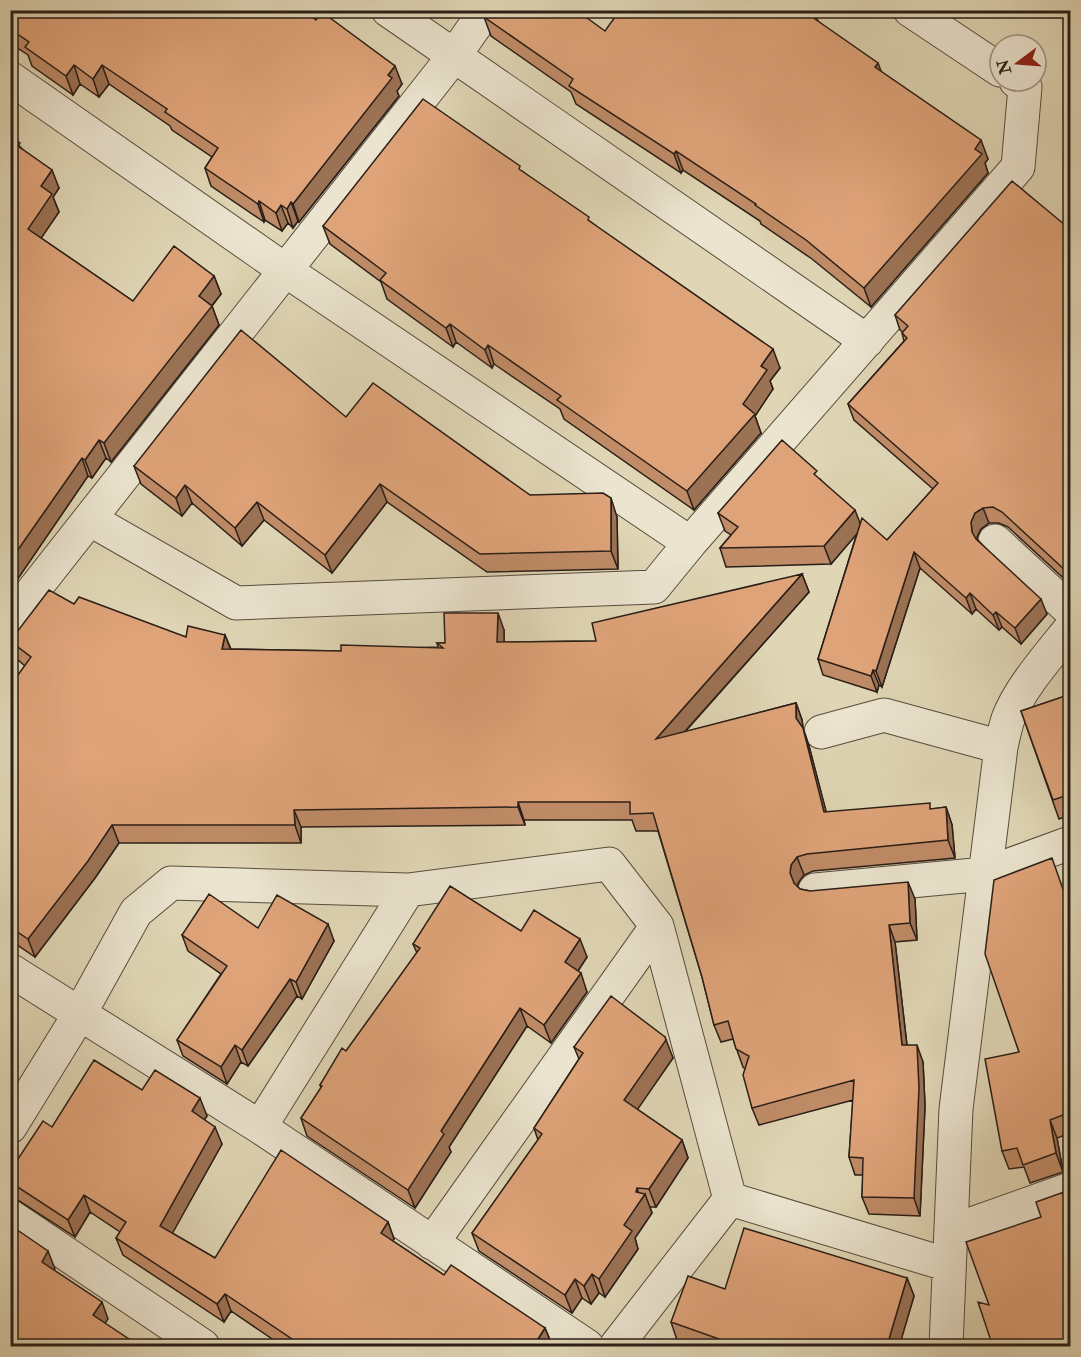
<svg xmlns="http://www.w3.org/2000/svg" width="1081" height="1357" viewBox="0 0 1081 1357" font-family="'IM FELL Double Pica',serif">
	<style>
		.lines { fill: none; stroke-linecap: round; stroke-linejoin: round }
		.street-casing { stroke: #584c3e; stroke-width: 35 }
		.street { stroke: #ebe4cf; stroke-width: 33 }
		.wall { fill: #c08c68; stroke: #2a1e17; stroke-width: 1.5 }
		.shaded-wall { fill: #9c7255; stroke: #2a1e17; stroke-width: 1.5 }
		.building { fill: #dfa379; stroke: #2a1e17; stroke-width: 1.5 }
	</style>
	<rect width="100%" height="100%" fill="#e0d6b5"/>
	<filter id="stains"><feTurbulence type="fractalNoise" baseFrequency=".00333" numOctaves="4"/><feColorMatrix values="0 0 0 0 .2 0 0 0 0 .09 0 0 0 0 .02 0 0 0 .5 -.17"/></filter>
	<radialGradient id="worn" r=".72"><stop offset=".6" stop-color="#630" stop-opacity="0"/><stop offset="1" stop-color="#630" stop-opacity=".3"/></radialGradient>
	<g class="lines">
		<defs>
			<path id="street" d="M 388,10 L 867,341
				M 910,10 L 1000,70
				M 10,78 L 285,270 L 690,543 L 1018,167 L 1025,87 L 1016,81
				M 91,520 L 236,603 L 654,587 L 690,543
				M 995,541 L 1070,610
				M 10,620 L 454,56 L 486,10
				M 821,732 L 884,715 L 1001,747
				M 815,890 L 985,874 L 1070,843
				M 10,970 L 260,1127 L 587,1346
				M 10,1127 L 79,1015 L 136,912 L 171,883 L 408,890 L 609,864 L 657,926 L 730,1199
				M 260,1127 L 408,890
				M 730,1199 L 949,1265
				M 10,1216 L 203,1346
				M 952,1231 L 1070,1189
				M 432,1243 L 657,926
				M 616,1346 L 730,1199
				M 946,1346 L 956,1109 L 1001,747 C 1003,738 1005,728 1008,719 C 1019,689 1050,654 1070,629"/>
		</defs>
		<use href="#street" class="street-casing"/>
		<use href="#street" class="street"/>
	</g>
	<path class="wall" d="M 10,10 L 402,84 L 397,91 L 399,96 L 299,222 L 298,221 L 293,228 L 288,223 L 282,231 L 265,220 L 264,222 L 211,186 L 205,168 L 212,157 L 172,130 L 170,126 L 109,84 L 99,97 L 80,84 L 73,95 L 32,66 L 28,55 L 10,43 Z
		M 443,10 L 463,10 L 460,14 L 457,12 L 453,17 Z
		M 816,16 L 818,21 L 988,159 L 985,163 L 988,173 L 871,307 L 812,259 L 761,224 L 760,221 L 683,170 L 681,173 L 576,104 L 571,92 L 491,36 L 484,17 L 605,31 Z
		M 10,136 L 59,188 L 53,197 L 59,212 L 41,238 L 133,301 L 214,276 L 221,294 L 212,306 L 219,325 L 111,462 L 106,458 L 92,478 L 88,476 L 17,580 L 10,575 Z
		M 522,171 L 591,222 L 780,368 L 770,381 L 773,389 L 755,416 L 761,433 L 694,510 L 564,419 L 560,409 L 494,364 L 492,368 L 456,342 L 453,347 L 387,299 L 381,282 L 330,244 L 323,226 Z
		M 1071,230 L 1071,585 L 1008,527 L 999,523 L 989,523 L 981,529 L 977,537 L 977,539 L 1047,614 L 1021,644 L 1002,627 L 999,630 L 976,609 L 972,614 L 920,568 L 882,687 L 879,685 L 877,692 L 823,675 L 818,659 L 857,533 L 831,564 L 726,567 L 720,548 L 731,535 L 725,531 L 718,513 L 820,479 L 860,524 L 887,540 L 933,489 L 854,420 L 848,404 L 904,341 L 902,333 L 903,332 L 900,330 L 895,315 Z
		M 346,417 L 530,495 L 617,517 L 618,569 L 487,572 L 387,502 L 332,573 L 264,520 L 242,546 L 192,503 L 182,516 L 141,484 L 134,466 Z
		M 802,574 L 809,592 L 685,732 L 796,703 L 802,720 L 803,728 L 809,746 L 826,812 L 933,809 L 946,807 L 952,825 L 955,858 L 813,871 L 804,875 L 798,883 L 797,886 L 800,889 L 810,891 L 915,899 L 917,940 L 895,942 L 907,1045 L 923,1062 L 925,1106 L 920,1216 L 869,1214 L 862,1197 L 863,1175 L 855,1175 L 849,1157 L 853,1100 L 759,1125 L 752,1108 L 745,1069 L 743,1067 L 733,1039 L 721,1042 L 714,1025 L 702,977 L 658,831 L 636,831 L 632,820 L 524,820 L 525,825 L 301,827 L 301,843 L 119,843 L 95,878 L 35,957 L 10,940 L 10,686 L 25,666 L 17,659 L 10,641 L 74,604 L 186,637 L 225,635 L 231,649 L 341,651 L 438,647 L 437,643 L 445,643 L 504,630 L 504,642 L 596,641 Z
		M 1071,694 L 1071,815 L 1059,819 L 1021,711 Z
		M 1071,894 L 1071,1133 L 1057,1138 L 1063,1172 L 1030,1183 L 1024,1167 L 1009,1169 L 1002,1151 L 1019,1052 L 1065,895 Z
		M 258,928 L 334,941 L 302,999 L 297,996 L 248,1066 L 241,1062 L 227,1084 L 183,1056 L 177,1040 L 221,974 L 188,951 L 182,935 Z
		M 521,931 L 587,957 L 578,971 L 587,992 L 551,1043 L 527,1026 L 449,1147 L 451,1152 L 415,1208 L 307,1136 L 301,1118 L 321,1088 L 320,1085 L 346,1051 L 417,953 L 413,944 Z
		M 574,1047 L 673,1058 L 637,1109 L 682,1140 L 688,1158 L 656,1207 L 650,1207 L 652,1213 L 635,1238 L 638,1249 L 605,1297 L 599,1293 L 591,1304 L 582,1298 L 572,1313 L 479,1251 L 472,1233 L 538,1140 L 534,1128 L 579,1059 Z
		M 142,1090 L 207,1116 L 204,1120 L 222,1144 L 172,1233 L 215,1258 L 388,1222 L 394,1239 L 393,1241 L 444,1275 L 545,1328 L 552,1345 L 551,1347 L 284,1347 L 231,1311 L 224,1322 L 123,1255 L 116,1238 L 120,1232 L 90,1212 L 75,1237 L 16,1199 L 10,1183 L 10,1181 L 14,1174 L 12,1168 L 52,1127 Z
		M 907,1278 L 914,1296 L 900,1343 L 910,1347 L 695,1347 L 677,1340 L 671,1322 L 725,1289 Z"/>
	<path class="shaded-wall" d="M 450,10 L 456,10 L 457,12 L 453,17 Z
		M 878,63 L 885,81 L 875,67 Z
		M 74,65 L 80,84 L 73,95 L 66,76 Z
		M 102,65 L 109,84 L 99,97 L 93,79 Z
		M 395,66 L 402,84 L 397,91 L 399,96 L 299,222 L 293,204 Z
		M 981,140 L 988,159 L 985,163 L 988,173 L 871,307 L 864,288 Z
		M 676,151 L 683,170 L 681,173 L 674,154 Z
		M 52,170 L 59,188 L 53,197 L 59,212 L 35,247 L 28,229 L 41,186 Z
		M 259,201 L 265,220 L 264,222 L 258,204 Z
		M 291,202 L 298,221 L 293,228 L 287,209 Z
		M 281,205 L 288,223 L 282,231 L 276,213 Z
		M 214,276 L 221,294 L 210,308 L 212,306 L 219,325 L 111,462 L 104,443 L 199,296 Z
		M 450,324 L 456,342 L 453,347 L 446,328 Z
		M 488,345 L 494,364 L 492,368 L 485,350 Z
		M 773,349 L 780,368 L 770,381 L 773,389 L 755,416 L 761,433 L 694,510 L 687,491 L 743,404 L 761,366 Z
		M 99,440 L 106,458 L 92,478 L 85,460 Z
		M 82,458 L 88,476 L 17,580 L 10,561 Z
		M 380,484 L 387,502 L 332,573 L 325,555 Z
		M 185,485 L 192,503 L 182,516 L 176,498 Z
		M 611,498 L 617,517 L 618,569 L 611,551 Z
		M 257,502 L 264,520 L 242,546 L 235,528 Z
		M 983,508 L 989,523 L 981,529 L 977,537 L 977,547 L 972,532 L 971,522 L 975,513 Z
		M 855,510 L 862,528 L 831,564 L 824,546 Z
		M 914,552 L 920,568 L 882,687 L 876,671 Z
		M 1071,556 L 1071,583 L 1066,571 L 1067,561 Z
		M 802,574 L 809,592 L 662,757 L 656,739 Z
		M 970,593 L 976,609 L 972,614 L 966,598 Z
		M 1041,599 L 1047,614 L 1021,644 L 1015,628 Z
		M 996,612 L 1002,627 L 999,630 L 993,615 Z
		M 498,613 L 504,630 L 504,660 L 497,642 Z
		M 225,635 L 232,653 L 222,649 Z
		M 873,670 L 879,685 L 877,692 L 871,676 Z
		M 796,703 L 802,720 L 803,728 L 809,746 L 831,830 L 824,812 L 796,718 Z
		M 518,802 L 524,820 L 525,825 L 518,807 Z
		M 946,807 L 952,825 L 955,858 L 948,840 Z
		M 294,810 L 301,827 L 301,843 L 295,825 Z
		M 112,825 L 119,843 L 95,878 L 35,957 L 28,939 Z
		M 797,857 L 804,875 L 798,883 L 796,891 L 790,873 L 791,865 Z
		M 908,882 L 915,899 L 917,940 L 910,923 Z
		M 328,924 L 334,941 L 302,999 L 296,982 Z
		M 889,925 L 895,942 L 909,1063 L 902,1045 Z
		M 580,939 L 587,957 L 572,980 L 565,962 Z
		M 581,973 L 587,992 L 551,1043 L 544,1025 Z
		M 290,979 L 297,996 L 248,1066 L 242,1050 Z
		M 520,1008 L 527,1026 L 449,1147 L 451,1152 L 415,1208 L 408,1190 L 441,1131 Z
		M 665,1037 L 673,1058 L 631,1119 L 624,1100 Z
		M 235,1045 L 241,1062 L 227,1084 L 221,1067 Z
		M 917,1045 L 923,1062 L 925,1106 L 920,1216 L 914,1198 Z
		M 200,1098 L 207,1116 L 198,1129 L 192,1111 Z
		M 1050,1120 L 1057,1138 L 1063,1172 L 1056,1153 Z
		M 215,1127 L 222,1144 L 167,1243 L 160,1226 Z
		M 682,1140 L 688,1158 L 656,1207 L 649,1189 Z
		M 637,1188 L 641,1200 L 645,1194 L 652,1213 L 635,1238 L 638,1249 L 605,1297 L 599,1279 L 636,1192 Z
		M 84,1195 L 90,1212 L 75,1237 L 68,1220 Z
		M 388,1222 L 394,1239 L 387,1250 L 381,1233 Z
		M 48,1251 L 55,1269 L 48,1279 L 42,1262 Z
		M 592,1274 L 599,1293 L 591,1304 L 584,1286 Z
		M 907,1278 L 914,1296 L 899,1347 L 889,1339 Z
		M 575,1279 L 582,1298 L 572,1313 L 565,1295 Z
		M 225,1294 L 231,1311 L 224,1322 L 217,1304 Z
		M 102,1302 L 108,1319 L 99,1332 L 93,1315 Z
		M 545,1328 L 552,1345 L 551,1347 L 533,1347 Z"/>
	<path class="building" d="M 10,10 L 303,10 L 316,20 L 322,12 L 395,66 L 388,75 L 392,78 L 293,204 L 291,202 L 287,209 L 281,205 L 276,213 L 259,201 L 258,204 L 205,168 L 218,148 L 165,112 L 167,109 L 102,65 L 93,79 L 74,65 L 66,76 L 25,47 L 29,42 L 10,29 Z
		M 489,10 L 576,10 L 605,31 L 620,10 L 808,10 L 816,16 L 815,19 L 878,63 L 875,67 L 981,140 L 975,149 L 982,154 L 864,288 L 806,240 L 755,205 L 756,204 L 676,151 L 674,154 L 569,86 L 573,79 L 484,17 Z
		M 423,99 L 520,166 L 519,169 L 589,217 L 588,220 L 773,349 L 761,366 L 767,370 L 743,404 L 755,414 L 687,491 L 557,400 L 561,396 L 488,345 L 485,350 L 450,324 L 446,328 L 380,280 L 386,273 L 323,226 Z
		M 10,136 L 20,143 L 18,146 L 52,170 L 41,186 L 52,194 L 28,229 L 133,301 L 174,246 L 214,276 L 199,296 L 212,306 L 104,443 L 99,440 L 85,460 L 82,458 L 10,561 Z
		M 1012,181 L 1071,230 L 1071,556 L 1067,561 L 1071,559 L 1071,566 L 1066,571 L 1002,512 L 993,507 L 983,508 L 975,513 L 971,522 L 972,532 L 976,539 L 1041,599 L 1015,628 L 996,612 L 993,615 L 970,593 L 966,598 L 914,552 L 876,671 L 873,670 L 871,676 L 818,659 L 862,518 L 887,540 L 938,483 L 848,404 L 907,338 L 902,333 L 908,326 L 895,315 Z
		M 241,330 L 346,417 L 373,383 L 530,495 L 603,493 L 611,498 L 611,551 L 480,554 L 380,484 L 325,555 L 257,502 L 235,528 L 185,485 L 176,498 L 134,466 Z
		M 782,440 L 817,471 L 814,474 L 855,510 L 824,546 L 720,548 L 738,527 L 718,513 Z
		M 802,574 L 656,739 L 796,703 L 796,718 L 803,728 L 824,812 L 930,803 L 930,809 L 946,807 L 948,840 L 807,854 L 797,857 L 791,865 L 790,873 L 794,883 L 800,889 L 810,891 L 908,882 L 910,923 L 889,925 L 902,1045 L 917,1045 L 919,1088 L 914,1198 L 862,1197 L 863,1158 L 849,1157 L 854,1080 L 752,1108 L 743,1075 L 749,1056 L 736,1049 L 728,1021 L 714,1025 L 702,977 L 653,813 L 630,814 L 630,802 L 518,802 L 518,807 L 294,810 L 295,825 L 112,825 L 88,861 L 28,939 L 10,927 L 10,686 L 31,657 L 10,641 L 49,590 L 74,604 L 79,597 L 186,637 L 188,626 L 225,635 L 222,649 L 341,651 L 341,645 L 443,648 L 437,643 L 445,643 L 444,613 L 498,613 L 497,642 L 596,641 L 592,623 Z
		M 1071,694 L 1071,794 L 1053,800 L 1021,711 Z
		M 1052,858 L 1065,895 L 1071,894 L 1071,1112 L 1050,1120 L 1056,1153 L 1023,1165 L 1017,1148 L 1002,1151 L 985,1059 L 1019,1052 L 985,954 L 994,880 Z
		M 450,886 L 521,931 L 534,910 L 580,939 L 565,962 L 581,973 L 544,1025 L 520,1008 L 441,1131 L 444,1134 L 408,1190 L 301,1118 L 322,1086 L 320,1085 L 342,1048 L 346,1051 L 420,948 L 413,944 Z
		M 209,894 L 258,928 L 277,895 L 328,924 L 296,982 L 290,979 L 242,1050 L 235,1045 L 221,1067 L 177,1040 L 227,966 L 182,935 Z
		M 611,996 L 665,1037 L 666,1040 L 624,1100 L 682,1140 L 649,1189 L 637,1188 L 636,1192 L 645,1194 L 624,1225 L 632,1231 L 599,1279 L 592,1274 L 584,1286 L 575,1279 L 565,1295 L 472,1233 L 542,1134 L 534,1128 L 583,1053 L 574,1047 Z
		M 94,1060 L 142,1090 L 155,1070 L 200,1098 L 192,1111 L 215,1127 L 160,1226 L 215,1258 L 281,1150 L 388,1222 L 381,1233 L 444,1275 L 451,1265 L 545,1328 L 533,1347 L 304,1347 L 225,1294 L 217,1304 L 116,1238 L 126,1222 L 84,1195 L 68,1220 L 10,1182 L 17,1171 L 12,1168 L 43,1121 L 52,1127 Z
		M 1064,1192 L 1066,1205 L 1071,1204 L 1071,1347 L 993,1347 L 978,1302 L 989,1305 L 966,1242 L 1041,1217 L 1036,1202 Z
		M 10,1225 L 48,1251 L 42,1262 L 102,1302 L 93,1315 L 141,1347 L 10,1347 Z
		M 744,1228 L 907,1278 L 889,1339 L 910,1347 L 736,1347 L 736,1345 L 671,1322 L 688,1276 L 725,1289 Z"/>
	<rect width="1081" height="1357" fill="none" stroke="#e0d6b5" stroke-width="36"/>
	<rect x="12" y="12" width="1057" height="1333" fill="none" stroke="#2a1e17" stroke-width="3"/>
	<rect x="18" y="18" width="1045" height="1321" fill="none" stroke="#2a1e17" stroke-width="1.5"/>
	<g transform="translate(1018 63) rotate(254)"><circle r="28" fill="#ebe4cf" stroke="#9e9585" stroke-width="1.5"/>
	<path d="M0-4.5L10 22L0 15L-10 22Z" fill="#8f2418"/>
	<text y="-9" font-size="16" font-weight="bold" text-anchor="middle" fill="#2a1e17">N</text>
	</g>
	<rect width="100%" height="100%" filter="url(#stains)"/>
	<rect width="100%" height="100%" fill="url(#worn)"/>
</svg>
